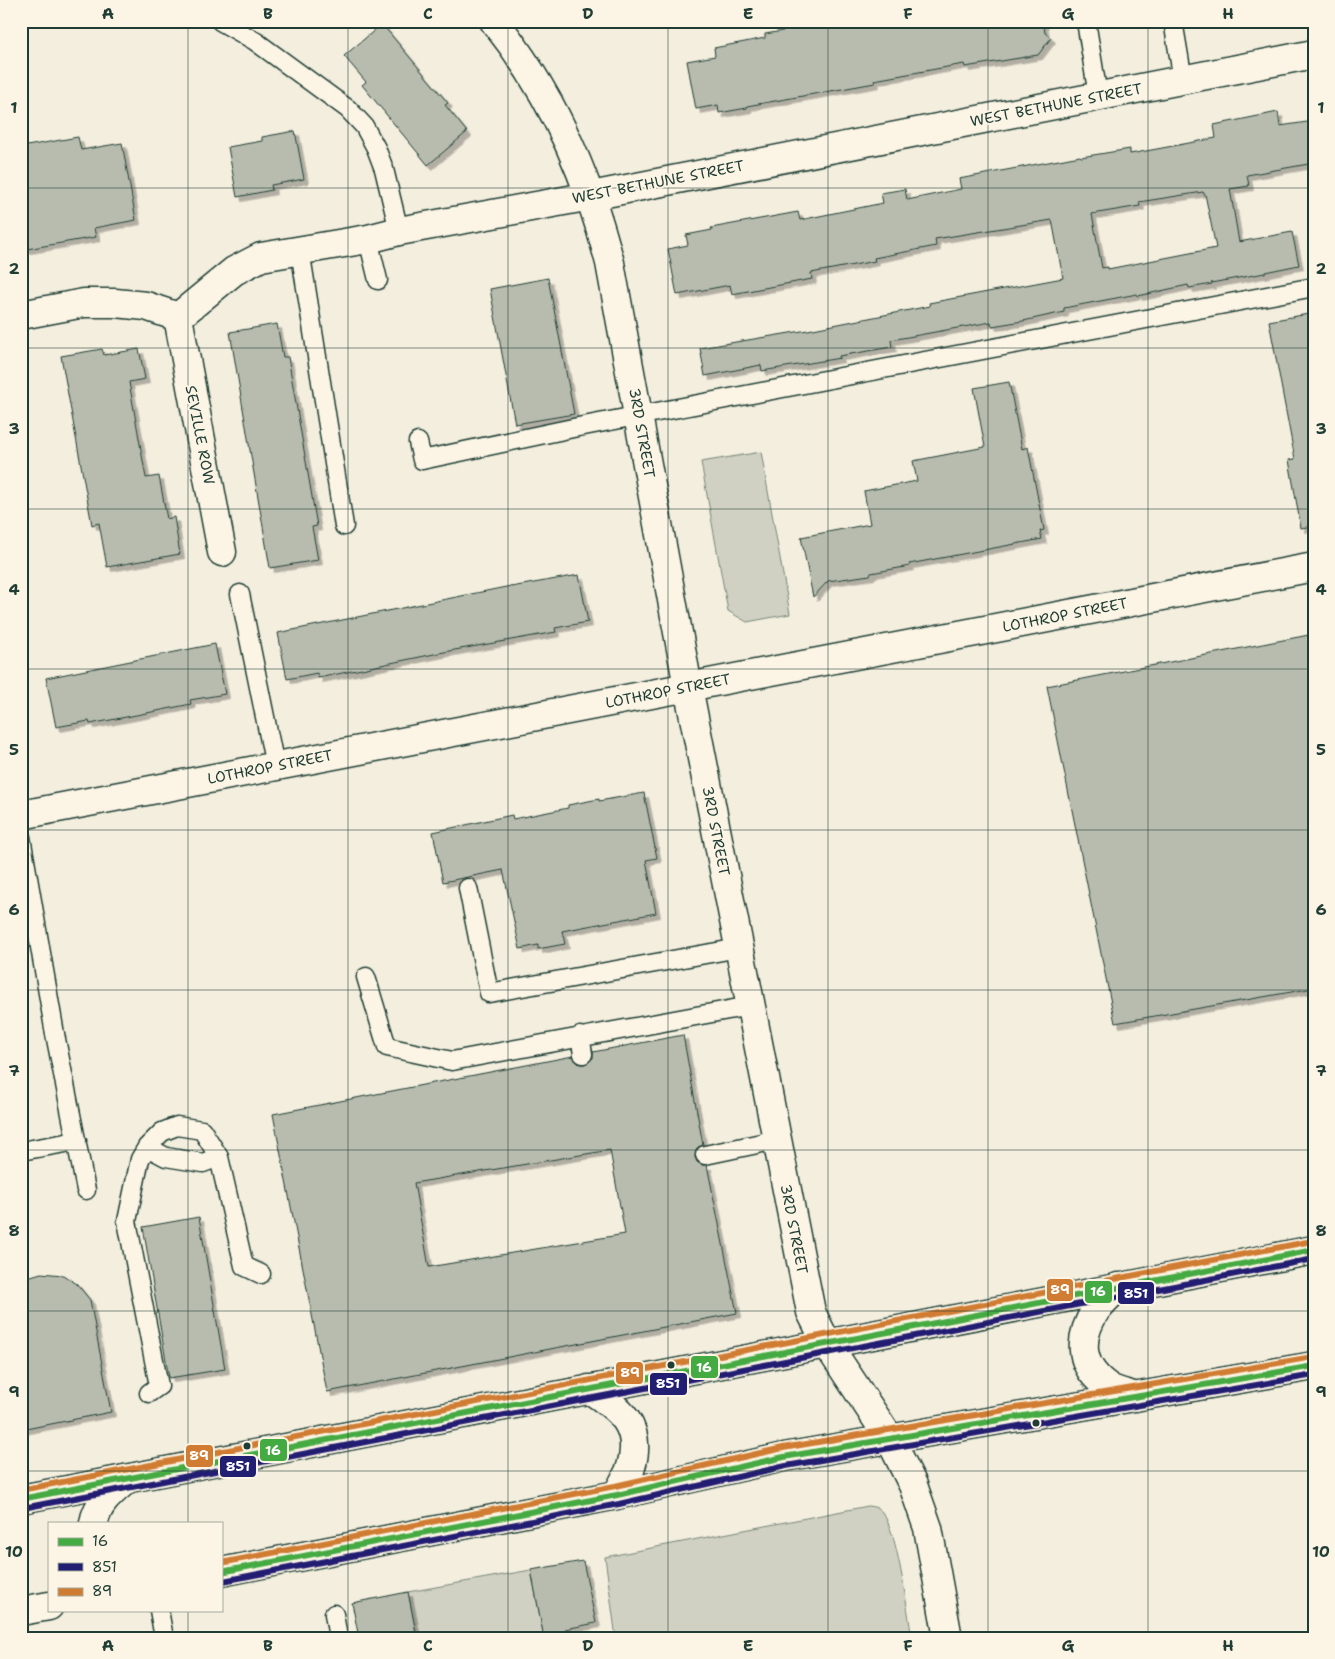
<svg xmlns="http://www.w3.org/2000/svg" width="1335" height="1659" viewBox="0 0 1335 1659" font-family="'Shantell Sans',sans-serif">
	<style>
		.green { fill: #d0d1c2; stroke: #78877b }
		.building { fill: #b8bcae; stroke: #1f3d34; fill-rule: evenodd; filter: url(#shadow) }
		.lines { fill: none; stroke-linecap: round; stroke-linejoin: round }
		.lane-casing { stroke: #1f3d34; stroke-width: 21 }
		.street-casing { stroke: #1f3d34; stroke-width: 31 }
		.secondary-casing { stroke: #1f3d34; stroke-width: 31 }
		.lane { stroke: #fcf5e5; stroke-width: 18 }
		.street { stroke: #fcf5e5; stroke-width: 28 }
		.secondary { stroke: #fcf5e5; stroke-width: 28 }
		.bus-1-casing { stroke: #fcf5e5; stroke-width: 10 }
		.bus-2-casing { stroke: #fcf5e5; stroke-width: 10 }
		.bus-3-casing { stroke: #fcf5e5; stroke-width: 10 }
		.bus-1 { stroke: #44aa42; stroke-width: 6 }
		.bus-2 { stroke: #221e72; stroke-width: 6 }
		.bus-3 { stroke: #d07c32; stroke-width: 6 }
		.grid { fill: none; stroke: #1f3d34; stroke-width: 1; stroke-opacity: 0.55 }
		.bus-dot { fill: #1f3d34; stroke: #fcf5e5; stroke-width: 2 }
		.labels { text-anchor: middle; stroke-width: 4; stroke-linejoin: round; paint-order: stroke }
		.street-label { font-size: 15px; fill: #1f3d34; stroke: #fcf5e5 }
		.line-badge { stroke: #fcf5e5; stroke-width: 2 }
		.badge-label { font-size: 14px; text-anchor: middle; font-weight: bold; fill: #fff }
		.neatline { fill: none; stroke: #1f3d34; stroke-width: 2 }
		.grid-label { font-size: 16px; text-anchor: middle; font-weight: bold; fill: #1f3d34 }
	</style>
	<defs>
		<filter id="shadow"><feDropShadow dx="4.5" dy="4.5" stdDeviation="0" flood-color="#0004"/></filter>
	</defs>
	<rect width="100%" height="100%" fill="#f3eede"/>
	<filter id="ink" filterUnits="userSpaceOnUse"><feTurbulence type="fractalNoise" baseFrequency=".02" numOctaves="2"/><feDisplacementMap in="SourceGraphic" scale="10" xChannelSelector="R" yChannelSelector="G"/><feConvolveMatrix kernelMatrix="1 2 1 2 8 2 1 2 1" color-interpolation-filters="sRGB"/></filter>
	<g filter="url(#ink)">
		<path class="green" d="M 761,452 L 790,614 L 747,622 L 728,611 L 701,462 Z
			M 868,1506 C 874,1507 878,1507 882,1512 C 898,1532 907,1610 912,1638 L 616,1638 L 605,1557 Z
			M 531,1570 L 544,1638 L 417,1638 L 408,1592 Z"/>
		<path class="building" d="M 782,21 L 1043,21 L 1045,33 L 1051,38 L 1038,55 L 965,67 L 964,64 L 874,80 L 875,83 L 747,106 L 747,108 L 719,113 L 718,105 L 696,109 L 687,61 L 715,56 L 714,48 L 765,38 L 765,34 L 783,31 Z
			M 382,24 L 448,103 L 445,105 L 467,132 L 428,165 L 362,85 L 366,82 L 344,56 Z
			M 1278,112 L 1280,126 L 1314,121 L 1314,163 L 1247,175 L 1249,186 L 1230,189 L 1239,242 L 1292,232 L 1299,265 L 1265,272 L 1265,273 L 1211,283 L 1212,284 L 1189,288 L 1188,285 L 1138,296 L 1137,294 L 1064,308 L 1064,312 L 1023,321 L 992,326 L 991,322 L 891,340 L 892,347 L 839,356 L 840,358 L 762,371 L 761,365 L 705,376 L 700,348 L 808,330 L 930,306 L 929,303 L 1063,278 L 1052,220 L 935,239 L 936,246 L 874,258 L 875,261 L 811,273 L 812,279 L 732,294 L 730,285 L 677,295 L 668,249 L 688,245 L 686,235 L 712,230 L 711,228 L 798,212 L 800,220 L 883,203 L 881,193 L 905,189 L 907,200 L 961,189 L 959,179 L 1080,156 L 1081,157 L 1130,149 L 1130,154 L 1216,138 L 1214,125 ZM 1203,192 L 1204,194 L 1205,194 L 1216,248 L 1108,269 L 1108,267 L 1102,268 L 1092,214 L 1140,206 L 1139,202 Z
			M 295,131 L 304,179 L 271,185 L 272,190 L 237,197 L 228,147 L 262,141 L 262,137 Z
			M 78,137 L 81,150 L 122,143 L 136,220 L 94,228 L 96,237 L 21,250 L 21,147 Z
			M 548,278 L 574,414 L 515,424 L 490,289 Z
			M 1314,313 L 1314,526 L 1301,528 L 1289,460 L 1295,459 L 1269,321 Z
			M 277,324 L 283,357 L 288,357 L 317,526 L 312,527 L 318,560 L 270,568 L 230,332 Z
			M 102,349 L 104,355 L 139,349 L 145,379 L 129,382 L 146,478 L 159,476 L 167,519 L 174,517 L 180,554 L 107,567 L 99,523 L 92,525 L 61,356 Z
			M 1009,382 L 1022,449 L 1028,447 L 1044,530 L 1040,531 L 1042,539 L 909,564 L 910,566 L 871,573 L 870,575 L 828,581 L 813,597 L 801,537 L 870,524 L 864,491 L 917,481 L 913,461 L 985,447 L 974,388 Z
			M 579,575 L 588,622 L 555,628 L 556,632 L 449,651 L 318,678 L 317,673 L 287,679 L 278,633 L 511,586 L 511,587 Z
			M 1314,634 L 1314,988 L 1115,1023 L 1047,686 Z
			M 215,644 L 225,694 L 190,700 L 191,704 L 157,711 L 90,724 L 89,721 L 56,727 L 46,678 Z
			M 644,793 L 657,858 L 646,860 L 656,913 L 562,931 L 565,944 L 538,949 L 538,945 L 520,949 L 503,870 L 443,882 L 433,832 L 512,815 L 513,819 L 568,808 L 568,805 L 599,799 L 599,801 Z
			M 683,1035 L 703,1145 L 698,1147 L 695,1157 L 697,1162 L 702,1165 L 707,1165 L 737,1313 L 327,1392 L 273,1114 L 573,1056 L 579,1064 L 585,1064 L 593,1058 L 593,1052 ZM 610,1150 L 625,1234 L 429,1267 L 414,1183 Z
			M 199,1217 L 225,1369 L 169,1378 L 143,1227 Z
			M 41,1273 L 63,1275 L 77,1284 L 90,1300 L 111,1412 L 21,1430 L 21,1279 Z
			M 583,1561 L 596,1623 L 565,1629 L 567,1638 L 544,1638 L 531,1570 Z
			M 408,1592 L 417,1638 L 359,1638 L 352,1603 Z"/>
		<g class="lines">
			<defs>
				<path id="lane" d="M 220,21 L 255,41 L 348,109 L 364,126 L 376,148 L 384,169 L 399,231
					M 1086,21 L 1098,96
					M 1173,21 L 1183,80
					M 368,239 L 378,280
					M 300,250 L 344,526
					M 418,442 L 422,460 L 573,428 L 1314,287
					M 240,594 L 275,766
					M 21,837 L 55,1034 L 86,1190
					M 468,888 L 489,993 L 739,948
					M 366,977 L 387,1047 L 452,1061 L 750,1006
					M 580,1036 L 583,1054
					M 147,1147 L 166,1157 L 203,1163 L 219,1157
					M 21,1151 L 77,1141
					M 705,1155 L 776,1140
					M 149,1393 L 159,1386 L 127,1221 L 140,1159 L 147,1147 L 162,1132 L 177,1126 L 202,1130 L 219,1157 L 244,1266 L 261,1274
					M 159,1610 L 164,1638
					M 334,1614 L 338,1638"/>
				<path id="street" d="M 21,315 L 84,303 L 115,303 L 146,306 L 178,317
					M 178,317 L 234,271 L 261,257 L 368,239 L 399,231 L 591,196 L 1314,54
					M 178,317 L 222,552
					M 21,815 L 1314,567"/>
				<path id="secondary" d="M 494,21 C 551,92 588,176 610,263 L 688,687 L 811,1312 L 827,1344 L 890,1439 L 913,1485 L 928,1528 L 948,1638
					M 1118,1287 C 1111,1294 1102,1302 1096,1310 C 1077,1339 1079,1368 1110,1388 C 1118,1392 1128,1394 1136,1397
					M 589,1389 C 620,1409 643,1426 631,1467 C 628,1476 621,1486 617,1495
					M 21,1499 L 1314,1250
					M 94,1523 C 97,1503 113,1491 127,1479
					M 221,1572 L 617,1495 L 784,1457 L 1314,1366
					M 21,1611 L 49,1606"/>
			</defs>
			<use href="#lane" class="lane-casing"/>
			<use href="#street" class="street-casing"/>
			<use href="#secondary" class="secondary-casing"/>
			<use href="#lane" class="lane"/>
			<use href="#street" class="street"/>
			<use href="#secondary" class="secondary"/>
			<defs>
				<path id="bus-1" d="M 21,1499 L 1314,1250
					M 221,1572 L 617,1495 L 784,1457 L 1314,1366"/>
				<path id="bus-2" d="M 23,1508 L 1314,1259
					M 223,1581 L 619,1504 L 786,1466 L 1314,1375"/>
				<path id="bus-3" d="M 21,1490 L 1312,1241
					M 221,1563 L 615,1486 L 783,1448 L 1313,1357"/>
			</defs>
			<use href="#bus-1" class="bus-1-casing"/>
			<use href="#bus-2" class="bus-2-casing"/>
			<use href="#bus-3" class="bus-3-casing"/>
			<use href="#bus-1" class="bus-1"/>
			<use href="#bus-2" class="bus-2"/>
			<use href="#bus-3" class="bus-3"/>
		</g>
	</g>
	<path class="grid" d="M 188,21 L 188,1523M 348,21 L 348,1638M 508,21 L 508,1638M 668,21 L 668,1638M 828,21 L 828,1638M 988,21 L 988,1638M 1148,21 L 1148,1638M 21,188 L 1314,188M 21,348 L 1314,348M 21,509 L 1314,509M 21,669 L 1314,669M 21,830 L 1314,830M 21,990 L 1314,990M 21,1150 L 1314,1150M 21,1311 L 1314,1311M 21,1471 L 1314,1471M 188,1610 L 188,1638"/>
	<g class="bus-dot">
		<circle cx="671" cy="1365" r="4.5"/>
		<circle cx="1036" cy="1423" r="4.5"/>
		<circle cx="247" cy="1446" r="4.5"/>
	</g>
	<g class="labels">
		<g class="street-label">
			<text transform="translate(1056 105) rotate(-11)" y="5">WEST BETHUNE STREET</text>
			<text transform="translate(658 182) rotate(-11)" y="5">WEST BETHUNE STREET</text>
			<text transform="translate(642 433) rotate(80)" y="5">3RD STREET</text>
			<text transform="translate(200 435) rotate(79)" y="5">SEVILLE ROW</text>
			<text transform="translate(1065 615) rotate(-11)" y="5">LOTHROP STREET</text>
			<text transform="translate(668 691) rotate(-11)" y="5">LOTHROP STREET</text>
			<text transform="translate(270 767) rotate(-11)" y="5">LOTHROP STREET</text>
			<text transform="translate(716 831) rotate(79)" y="5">3RD STREET</text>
			<text transform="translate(794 1229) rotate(79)" y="5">3RD STREET</text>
		</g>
	</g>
	<g class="line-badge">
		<rect x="1046" y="1278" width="28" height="24" rx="5" fill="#d07c32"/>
		<rect x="1084" y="1280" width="29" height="24" rx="5" fill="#44aa42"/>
		<rect x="1117" y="1281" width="38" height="24" rx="5" fill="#221e72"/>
		<rect x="690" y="1355" width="29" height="24" rx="5" fill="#44aa42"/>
		<rect x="615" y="1361" width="29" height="24" rx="5" fill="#d07c32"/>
		<rect x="649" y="1372" width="39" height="24" rx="5" fill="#221e72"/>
		<rect x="259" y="1438" width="29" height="24" rx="5" fill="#44aa42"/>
		<rect x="185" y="1444" width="29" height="24" rx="5" fill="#d07c32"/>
		<rect x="219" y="1455" width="38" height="23" rx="5" fill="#221e72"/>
	</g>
	<g class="badge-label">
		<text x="1060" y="1294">89</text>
		<text x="1098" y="1296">16</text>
		<text x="1136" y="1298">851</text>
		<text x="704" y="1372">16</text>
		<text x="630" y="1377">89</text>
		<text x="668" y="1388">851</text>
		<text x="273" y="1455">16</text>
		<text x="199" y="1460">89</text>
		<text x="238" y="1471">851</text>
	</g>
	<rect width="1335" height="1659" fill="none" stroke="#fcf5e5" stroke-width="55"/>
	<rect x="48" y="1522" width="175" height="90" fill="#fcf5e5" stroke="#a4ab9e"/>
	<rect x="58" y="1538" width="25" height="8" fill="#44aa42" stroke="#a4ab9e"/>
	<text x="92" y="1546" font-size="15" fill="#1f3d34">16</text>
	<rect x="58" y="1563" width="25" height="8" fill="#221e72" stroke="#a4ab9e"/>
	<text x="92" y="1572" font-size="15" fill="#1f3d34">851</text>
	<rect x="58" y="1588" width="25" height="8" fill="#d07c32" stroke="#a4ab9e"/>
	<text x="92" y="1596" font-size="15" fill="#1f3d34">89</text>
	<rect x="28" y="28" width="1280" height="1604" class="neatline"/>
	<g class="grid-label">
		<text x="108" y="19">A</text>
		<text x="268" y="19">B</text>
		<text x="428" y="19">C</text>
		<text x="588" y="19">D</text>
		<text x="748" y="19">E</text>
		<text x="908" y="19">F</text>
		<text x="1068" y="19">G</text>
		<text x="1228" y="19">H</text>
		<text x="14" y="113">1</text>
		<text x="1321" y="113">1</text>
		<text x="14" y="274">2</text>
		<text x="1321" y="274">2</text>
		<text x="14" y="434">3</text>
		<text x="1321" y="434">3</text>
		<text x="14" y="595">4</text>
		<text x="1321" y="595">4</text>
		<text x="14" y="755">5</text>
		<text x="1321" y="755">5</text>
		<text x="14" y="915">6</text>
		<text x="1321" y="915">6</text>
		<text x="14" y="1076">7</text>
		<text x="1321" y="1076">7</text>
		<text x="14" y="1236">8</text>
		<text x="1321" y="1236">8</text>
		<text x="14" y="1397">9</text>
		<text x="1321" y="1397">9</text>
		<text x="14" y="1557">10</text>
		<text x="1321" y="1557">10</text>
		<text x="108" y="1651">A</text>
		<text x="268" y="1651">B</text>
		<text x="428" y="1651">C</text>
		<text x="588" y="1651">D</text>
		<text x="748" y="1651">E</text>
		<text x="908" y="1651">F</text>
		<text x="1068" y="1651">G</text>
		<text x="1228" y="1651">H</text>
	</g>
</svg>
